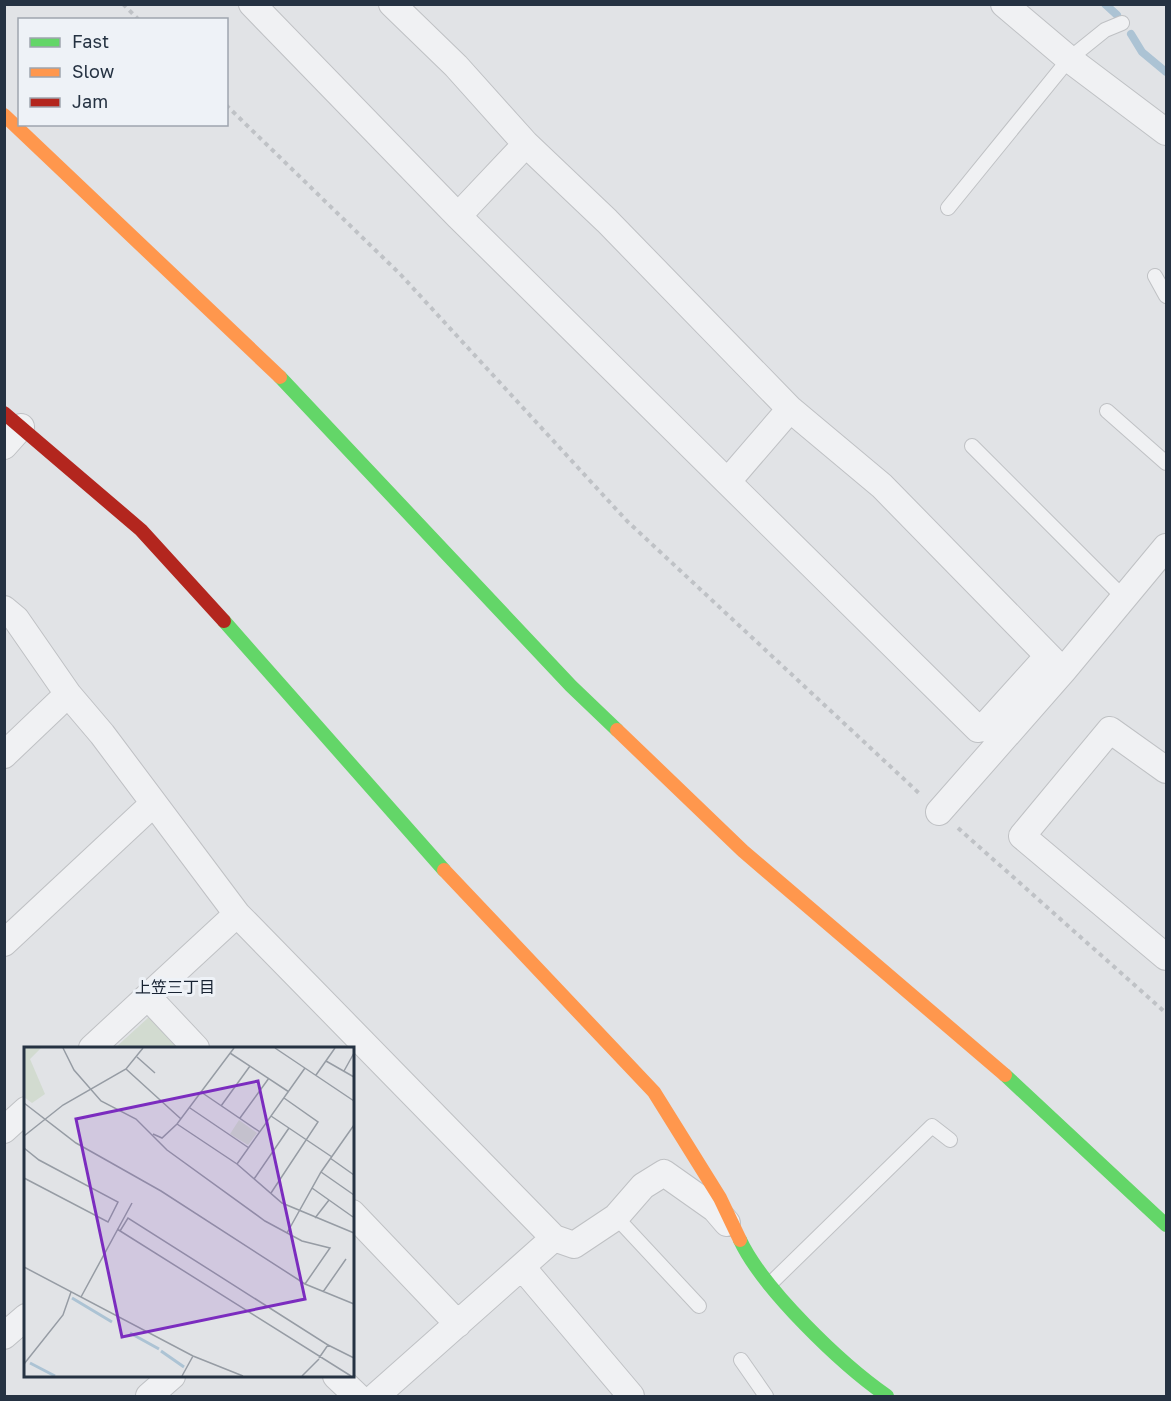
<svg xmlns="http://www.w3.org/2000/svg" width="1171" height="1401" viewBox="0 0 1171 1401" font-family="'Golos Text','Noto Sans JP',sans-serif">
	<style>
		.green { fill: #d2dbd0 }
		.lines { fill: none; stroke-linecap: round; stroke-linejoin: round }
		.stream { stroke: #acc3d4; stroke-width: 8 }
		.lane-casing { stroke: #bfc1c4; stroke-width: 16 }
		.street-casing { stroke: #bfc1c4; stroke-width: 28 }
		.path { stroke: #bfc2c6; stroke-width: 4; stroke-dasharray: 4.5 4.5; stroke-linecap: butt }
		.lane { stroke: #f0f1f3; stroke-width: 14 }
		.street { stroke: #f0f1f3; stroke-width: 26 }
		.fast { stroke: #63d668; stroke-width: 14 }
		.slow { stroke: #ff974d; stroke-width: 14 }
		.jam { stroke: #b3261e; stroke-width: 14 }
		.labels { text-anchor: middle; stroke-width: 6; stroke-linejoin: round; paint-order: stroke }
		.neighbourhood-label { font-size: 16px; fill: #182332; stroke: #eef2f7 }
		.inset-river { fill: none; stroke: #acc3d4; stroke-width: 3 }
		.inset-road { fill: none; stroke: #969ca4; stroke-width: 1.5 }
		.view { fill: #7b2cbf; fill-opacity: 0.15; stroke: #7b2cbf; stroke-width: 3 }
		.inset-edge { fill: none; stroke: #253242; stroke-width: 3 }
	</style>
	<rect width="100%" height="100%" fill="#e1e3e6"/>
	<path class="green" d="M 149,1017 L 156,1017 L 186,1048 L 115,1048 Z"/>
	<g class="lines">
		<path class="stream" d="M 1105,4 L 1117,15
			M 1131,34 L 1142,52 L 1166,72"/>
		<defs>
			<path id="lane" d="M 948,208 L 1069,59 L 1105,30 L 1122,23
				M 1155,276 L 1166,296
				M 1107,411 L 1166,463
				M 972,446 L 1124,598
				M 616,1217 L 699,1306
				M 770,1284 L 932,1126 L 950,1140
				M 741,1360 L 766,1396"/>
			<path id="street" d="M 252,4 L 458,216 L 978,729 L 983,728 L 1048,656
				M 392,4 L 456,66 L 526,144 L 607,221 L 790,409 L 882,486 L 1063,671
				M 1004,4 L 1069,59 L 1166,132
				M 458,216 L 526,144
				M 4,446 L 21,427
				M 728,481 L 790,409
				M 4,609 L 16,619 L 68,694 L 102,734 L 237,914 L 554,1238 L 574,1245 L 616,1217 L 643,1186 L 664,1173 L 715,1209 L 727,1223
				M 4,755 L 68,694
				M 1166,770 L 1110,730 L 1022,836 L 1166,957
				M 939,812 L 1063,671 L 1166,547
				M 4,943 L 153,804
				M 148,997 L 196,1048
				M 92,1048 L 237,914
				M 4,1130 L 26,1110
				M 352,1213 L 458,1324
				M 522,1267 L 631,1396
				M 4,1336 L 26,1317
				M 336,1376 L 357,1396
				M 149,1396 L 172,1376
				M 376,1396 L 554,1238"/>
		</defs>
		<use href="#lane" class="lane-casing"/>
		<use href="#street" class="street-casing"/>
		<path class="path" d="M 123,4 L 139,20
			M 226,105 L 401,275 L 627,521 L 921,795
			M 958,828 L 1166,1013"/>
		<use href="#lane" class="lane"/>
		<use href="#street" class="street"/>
		<path class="fast" d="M 280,377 L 571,686 L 617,730
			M 224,621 L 444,870
			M 1005,1075 L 1166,1225
			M 740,1240 C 763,1289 841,1364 887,1396"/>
		<path class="slow" d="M 4,115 L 280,377
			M 617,730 L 743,851 L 1005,1075
			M 444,870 L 654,1092 L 720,1198 L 740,1240"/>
		<path class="jam" d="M 4,413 L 141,530 L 224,621"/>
	</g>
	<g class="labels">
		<g class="neighbourhood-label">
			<text x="175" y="993">上笠三丁目</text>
		</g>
	</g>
	<g transform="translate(24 1047)">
		<rect width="330" height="330" fill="#e1e3e6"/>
		<path d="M 0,1 L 17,1 L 6,12 L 21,47 L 8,56 L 0,50 ZM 215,73 L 233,86 L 224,98 L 206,87 Z" fill="#d2dbd0"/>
		<path class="inset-river" d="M 48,251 L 88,275M 106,286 L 135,302M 137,304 L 160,320M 6,316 L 31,329"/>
		<path class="inset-road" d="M 39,1 L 50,23 L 77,54 L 112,72 L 143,103 L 241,174 L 278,194 L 306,201 L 281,237M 251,1 L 330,54M 206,6 L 265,45M 113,10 L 131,26M 302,14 L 330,30M 102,22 L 157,72M 320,24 L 330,6M 292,28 L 311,1M 177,45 L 236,85M 0,56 L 52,96 L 137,144 L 281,237 L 330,257M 197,59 L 226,19M 166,61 L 225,101M 247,69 L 308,110M 216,71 L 245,31M 153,77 L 213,117 L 258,156 L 330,186M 129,87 L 138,91 L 153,77 L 210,1M 0,89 L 39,58 L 102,22 L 119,1M 0,101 L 15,113 L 94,155 L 84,175 L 0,131M 306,111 L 330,128M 213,117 L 281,21M 297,125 L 330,148M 230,132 L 265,81M 288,141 L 329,170M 247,146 L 294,75 L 260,51M 291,171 L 305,153M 93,182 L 327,329M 96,184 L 104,171 L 304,298 L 295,311M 263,186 L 297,125 L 330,78M 0,220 L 169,309 L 219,329M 299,245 L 322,212M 57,250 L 108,156M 304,298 L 330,311M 0,317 L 39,268 L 47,245M 158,329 L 169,309M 278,329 L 295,312"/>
		<path class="view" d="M 234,34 L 281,252 L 98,290 L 52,72 Z"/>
		<rect width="330" height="330" class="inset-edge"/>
	</g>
	<rect width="1171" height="1401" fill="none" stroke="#253242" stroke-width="12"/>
	<rect x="18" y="18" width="210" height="108" fill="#eef2f7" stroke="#9ea5af" stroke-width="1.5"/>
	<rect x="30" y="38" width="30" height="9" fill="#63d668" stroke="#9ea5af" stroke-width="1.5"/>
	<text x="72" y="48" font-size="18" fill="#253242">Fast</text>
	<rect x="30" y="68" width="30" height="9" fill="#ff974d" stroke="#9ea5af" stroke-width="1.5"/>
	<text x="72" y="78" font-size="18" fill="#253242">Slow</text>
	<rect x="30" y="98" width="30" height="9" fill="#b3261e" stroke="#9ea5af" stroke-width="1.5"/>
	<text x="72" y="108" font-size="18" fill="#253242">Jam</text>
</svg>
